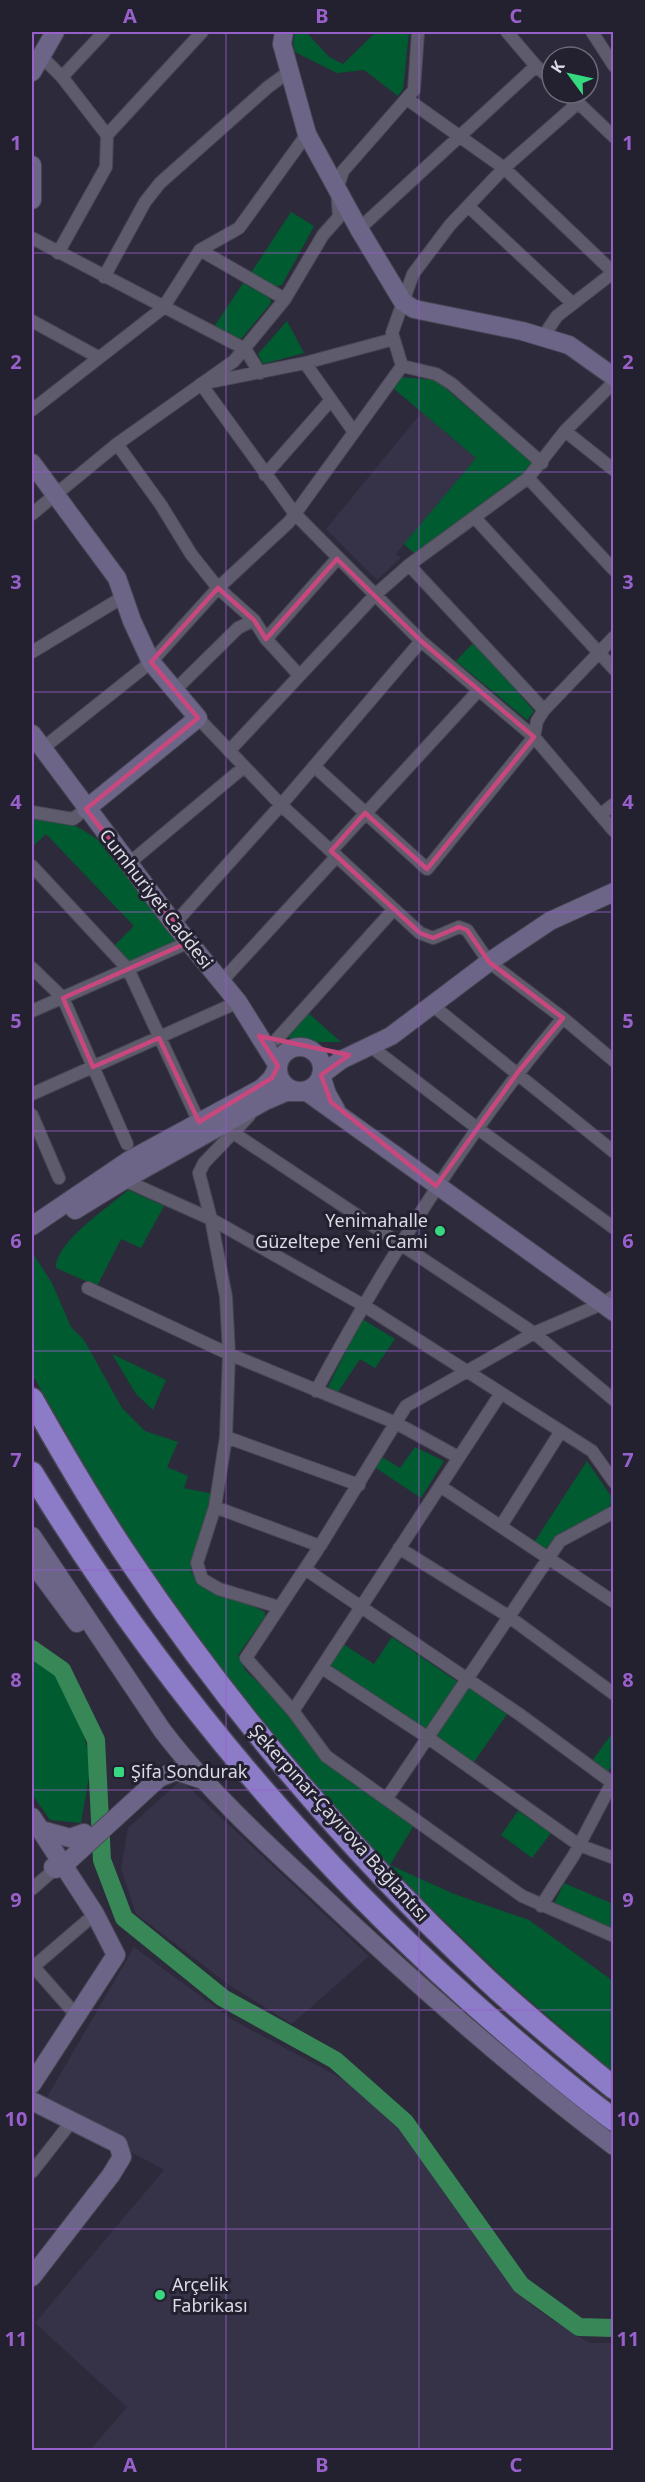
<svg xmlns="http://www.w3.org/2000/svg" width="645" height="2482" viewBox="0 0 645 2482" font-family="'Noto Sans',sans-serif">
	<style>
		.built { fill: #363248 }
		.green { fill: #005c30 }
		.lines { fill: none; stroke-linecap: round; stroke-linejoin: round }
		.river { stroke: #378757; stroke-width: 18 }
		.street-casing { stroke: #494654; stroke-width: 14 }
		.secondary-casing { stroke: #494654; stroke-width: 20 }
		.highway-casing { stroke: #494654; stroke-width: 25 }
		.street { stroke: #5e5b6d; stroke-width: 12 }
		.secondary { stroke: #6c6588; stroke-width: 18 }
		.highway { stroke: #8c7cc8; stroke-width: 22 }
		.marked { fill: none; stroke: #c8487e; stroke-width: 4.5; stroke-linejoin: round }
		.grid { fill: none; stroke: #9860ca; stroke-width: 1.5; stroke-opacity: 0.55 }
		.poi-dot { fill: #36d880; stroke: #232030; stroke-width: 2 }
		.labels { text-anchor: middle; stroke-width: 6; stroke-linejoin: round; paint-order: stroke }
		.street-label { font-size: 18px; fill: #dcdae5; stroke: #232030 }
		.poi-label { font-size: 18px; fill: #dcdae5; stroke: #232030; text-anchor: start }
		.neatline { fill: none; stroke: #9860ca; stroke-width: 2 }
		.grid-label { font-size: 20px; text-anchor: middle; font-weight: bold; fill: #9860ca }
	</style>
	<rect width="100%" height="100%" fill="#2d2a3b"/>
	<path class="built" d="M 422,412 L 476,458 L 396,554 L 401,558 L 377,580 L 326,529 Z
		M 181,1780 L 369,1956 L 292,2024 L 232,1987 L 136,1914 L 121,1869 L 128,1828 Z
		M 134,1947 L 233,2020 L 348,2082 L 420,2146 L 497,2266 L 530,2304 L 570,2332 L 591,2343 L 613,2343 L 613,2450 L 90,2450 L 127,2407 L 35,2323 L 164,2170 L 43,2104 Z"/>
	<path class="green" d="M 295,32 L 306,32 L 329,57 L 343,64 L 376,32 L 409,32 L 403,89 L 398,96 L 364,70 L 337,73 L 295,52 L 293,42 Z
		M 291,212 L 314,226 L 282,285 L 275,287 L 251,273 Z
		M 243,283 L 270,298 L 271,303 L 242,338 L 235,339 L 214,327 Z
		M 287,321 L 304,353 L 263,364 L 258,354 Z
		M 400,377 L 436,380 L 534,464 L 523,476 L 415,554 L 404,544 L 476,458 L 393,388 Z
		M 474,642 L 534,711 L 527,720 L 456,661 Z
		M 32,818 L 76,826 L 97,839 L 175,937 L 174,943 L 130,962 L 115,945 L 134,926 L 46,834 L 32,847 Z
		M 307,1012 L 341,1042 L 298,1042 L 286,1036 Z
		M 128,1190 L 164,1206 L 141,1248 L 121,1239 L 97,1286 L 56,1268 C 56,1241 108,1208 128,1190 Z
		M 32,1252 L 52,1283 L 71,1327 L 84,1340 L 122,1408 L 145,1431 L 178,1442 L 167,1467 L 188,1476 L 184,1488 L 213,1494 L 192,1562 L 191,1571 L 197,1580 L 265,1612 L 265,1617 L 238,1655 L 245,1670 L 289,1712 L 320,1759 L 414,1825 L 390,1865 L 454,1894 L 529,1920 L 613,1981 L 613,2072 L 507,1981 L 376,1855 L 329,1802 L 242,1698 L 166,1596 L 99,1490 L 32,1374 Z
		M 362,1319 L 395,1339 L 375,1368 L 360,1359 L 338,1392 L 328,1387 Z
		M 112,1354 L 166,1380 L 153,1410 L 136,1394 Z
		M 415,1447 L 444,1461 L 421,1498 L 376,1468 L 382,1457 L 400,1468 Z
		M 587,1461 L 613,1499 L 608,1510 L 556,1537 L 544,1551 L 533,1544 Z
		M 392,1637 L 458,1682 L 425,1731 L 328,1666 L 343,1644 L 374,1664 Z
		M 32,1658 L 56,1675 L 81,1721 L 91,1765 L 81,1823 L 50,1820 L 32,1794 Z
		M 468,1687 L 507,1714 L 472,1765 L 435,1739 Z
		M 613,1732 L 613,1764 L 608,1772 L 592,1761 Z
		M 518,1811 L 551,1833 L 532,1858 L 501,1835 Z
		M 564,1883 L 613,1904 L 613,1930 L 554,1904 Z"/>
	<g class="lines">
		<path class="river" d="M 32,1649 L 62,1670 L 96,1740 L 102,1860 L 124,1918 L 223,1998 L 335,2060 L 405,2122 L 521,2285 L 579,2327 L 614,2328"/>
		<defs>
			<path id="street" d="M 507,32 L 536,66 L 552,80
				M 592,32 L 614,66
				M 40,55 L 62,77 L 107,135 L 106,167 L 58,253
				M 62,77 L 104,32
				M 568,93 L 614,137
				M 407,99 L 504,168 L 614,273
				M 107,135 L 202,32
				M 468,206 L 572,303
				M 359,229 L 536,66
				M 32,238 L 245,349 L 260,373
				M 200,250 L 285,299
				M 104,277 L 145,202 L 160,183 L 268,87 L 290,71
				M 32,321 L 98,357
				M 543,337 L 557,316 L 614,272
				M 305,363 L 354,432
				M 205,383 L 305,363 L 394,339
				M 201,384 L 295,514 L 421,641 L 534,737 L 614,831
				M 32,410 L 163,308 L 200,250 L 239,228 L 307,134
				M 565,431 L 614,470
				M 117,444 L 161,505 L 191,554 L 218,588 L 254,620 L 266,639 L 299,675
				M 542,463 L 452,384 L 436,374 L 402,366 L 392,333 L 413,274 L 450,225 L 504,168 L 579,102
				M 265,475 L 331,400
				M 528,478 L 614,570
				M 32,514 L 117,444 L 234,361 L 285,299 L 323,235 L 339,217 L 337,189 L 343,171 L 414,90 L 418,32
				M 475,518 L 614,669
				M 409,565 L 544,710
				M 266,639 L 337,559
				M 32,652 L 123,597
				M 175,690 L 238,628 L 254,620
				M 198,718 L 281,805 L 420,933 L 433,938 L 459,927 L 467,930 L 489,962 L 563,1018 L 614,1061
				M 43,748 L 151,662 L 218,588 L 289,522 L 402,366
				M 229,751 L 375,595 L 409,565 L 528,478 L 565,431 L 614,382
				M 314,766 L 427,869 L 534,737 L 537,721 L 544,710 L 614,637
				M 32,812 L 73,819 L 86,809
				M 600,815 L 614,804
				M 331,851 L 479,690
				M 128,864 L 244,767
				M 32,866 L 128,969 L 199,1122
				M 174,924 L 281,805 L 421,641
				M 32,968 L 63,998 L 127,1144
				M 221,982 L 337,856
				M 432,1005 L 614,1152
				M 32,1011 L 189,942
				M 277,1039 L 394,909
				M 370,1046 L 477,1128 L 614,1228
				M 32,1094 L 238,1002
				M 32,1115 L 59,1178
				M 249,1116 L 204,1163 L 199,1173 L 211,1219 L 226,1297 L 229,1354 L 226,1437 L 215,1507 L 197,1563 L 202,1579 L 219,1589 L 279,1607
				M 232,1132 L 534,1333 L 614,1400
				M 124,1180 L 211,1219 L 363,1305 L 592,1451 L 614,1482
				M 88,1288 L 229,1354 L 396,1423 L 458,1457
				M 614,1296 L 604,1303 L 534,1333 L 406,1406 L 320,1546 L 246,1658 L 293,1711 L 326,1756 L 522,1896 L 614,1936
				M 316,1391 C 387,1259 466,1133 563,1018
				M 226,1437 L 359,1485
				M 440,1486 L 614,1602
				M 215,1507 L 320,1546
				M 501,1526 L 561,1431
				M 399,1548 L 508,1616 L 614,1694
				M 305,1569 L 519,1714 L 614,1784
				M 322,1668 L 427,1737 L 579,1845 L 614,1858
				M 293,1711 L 501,1393
				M 387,1798 L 560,1541 L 614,1512
				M 32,1889 L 55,1869
				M 541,1906 L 574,1855 L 614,1779
				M 32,1965 L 77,2016
				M 32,1968 L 95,1914
				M 32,2172 L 72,2121"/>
			<path id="secondary" d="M 284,32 L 282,44 L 307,134 L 359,229 L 403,302 L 414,309 L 522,331 L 569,345 L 614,377
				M 32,72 L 55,32
				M 32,165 L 32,200
				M 32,463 L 117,578 L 132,621 L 151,662 L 198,718 L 86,809
				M 32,734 L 174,924 L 238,1002 L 278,1066 L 272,1078 L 262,1088 L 128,1161 L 32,1226
				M278 1069a22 22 0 1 1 44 0a22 22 0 1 1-44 0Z
				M 336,1110 L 327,1094 L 321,1075 L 341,1060 L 391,1036 L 489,962 L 550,921 L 614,892
				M 75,1210 L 124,1180 L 265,1101 L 286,1092 L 307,1092 L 614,1312
				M 32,1536 L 162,1730 C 206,1788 260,1838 313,1887 C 409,1978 508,2066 614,2146
				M 32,1562 L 77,1623
				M 32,1817 L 95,1914 L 116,1955 L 32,2084
				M 41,1830 L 70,1838 L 84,1833
				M 53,1867 L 55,1869 L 63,1866 L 159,1778 L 176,1771 L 203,1780
				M 32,2101 L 118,2144 L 122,2157 L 111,2175 L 32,2277"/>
			<path id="highway" d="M 32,1399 C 63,1454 95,1509 131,1562 C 232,1712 350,1851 482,1975 C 524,2015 569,2051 614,2088
				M 32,1473 C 151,1668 297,1845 467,1998 C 514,2040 563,2082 614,2120"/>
		</defs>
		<use href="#street" class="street-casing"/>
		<use href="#secondary" class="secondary-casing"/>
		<use href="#highway" class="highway-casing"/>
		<use href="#street" class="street"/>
		<use href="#secondary" class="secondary"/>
		<use href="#highway" class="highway"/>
	</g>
	<path class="marked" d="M 337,559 L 421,641 L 534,737 L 427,869 L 365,813 L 331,851 L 420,933 L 433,938 L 459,927 L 467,930 L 489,962 L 563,1018 L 518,1072 L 436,1186 L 331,1102 L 321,1075 L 349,1055 L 259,1036 L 278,1066 L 272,1078 L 199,1122 L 159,1038 L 93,1067 L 63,998 L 189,942 L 86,809 L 198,718 L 151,662 L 218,588 L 254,620 L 266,639 Z"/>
	<path class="grid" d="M 226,32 L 226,2450M 419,32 L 419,2450M 32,253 L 614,253M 32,472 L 614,472M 32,692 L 614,692M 32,912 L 614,912M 32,1131 L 614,1131M 32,1351 L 614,1351M 32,1570 L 614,1570M 32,1790 L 614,1790M 32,2010 L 614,2010M 32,2229 L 614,2229"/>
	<g class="poi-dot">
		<circle cx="440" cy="1231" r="6"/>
		<rect x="113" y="1766" width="12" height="12" rx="3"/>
		<circle cx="160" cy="2295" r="6"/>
	</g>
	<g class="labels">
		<g class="street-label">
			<text transform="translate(156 899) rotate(52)" y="6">Cumhuriyet Caddesi</text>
			<text transform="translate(339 1823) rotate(48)" y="6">Şekerpınar-Çayırova Bağlantısı</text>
		</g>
		<g class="poi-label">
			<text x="428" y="1227" text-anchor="end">Yenimahalle<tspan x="428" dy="21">Güzeltepe Yeni Cami</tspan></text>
			<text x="131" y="1778">Şifa Sondurak</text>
			<text x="172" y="2291">Arçelik<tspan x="172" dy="21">Fabrikası</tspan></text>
		</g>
	</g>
	<rect width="645" height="2482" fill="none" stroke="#232030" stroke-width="66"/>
	<g transform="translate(570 75) rotate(303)"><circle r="28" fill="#232030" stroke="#6d6a78" stroke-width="1.5"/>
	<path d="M0-4.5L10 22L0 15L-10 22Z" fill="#36d880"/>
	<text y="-9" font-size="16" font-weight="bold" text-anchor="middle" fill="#dcdae5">K</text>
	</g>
	<rect x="33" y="33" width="579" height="2416" class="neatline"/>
	<g class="grid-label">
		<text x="130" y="23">A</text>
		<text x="322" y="23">B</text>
		<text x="516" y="23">C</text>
		<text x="16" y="150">1</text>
		<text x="628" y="150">1</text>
		<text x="16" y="369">2</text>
		<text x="628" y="369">2</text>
		<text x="16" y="589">3</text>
		<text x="628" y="589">3</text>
		<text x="16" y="809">4</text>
		<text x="628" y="809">4</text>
		<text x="16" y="1028">5</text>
		<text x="628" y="1028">5</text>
		<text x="16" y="1248">6</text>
		<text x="628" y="1248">6</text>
		<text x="16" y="1467">7</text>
		<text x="628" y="1467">7</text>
		<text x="16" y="1687">8</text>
		<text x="628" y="1687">8</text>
		<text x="16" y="1907">9</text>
		<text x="628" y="1907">9</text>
		<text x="16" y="2126">10</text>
		<text x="628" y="2126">10</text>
		<text x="16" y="2346">11</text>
		<text x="628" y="2346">11</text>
		<text x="130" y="2472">A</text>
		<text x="322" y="2472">B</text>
		<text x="516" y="2472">C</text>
	</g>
</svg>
